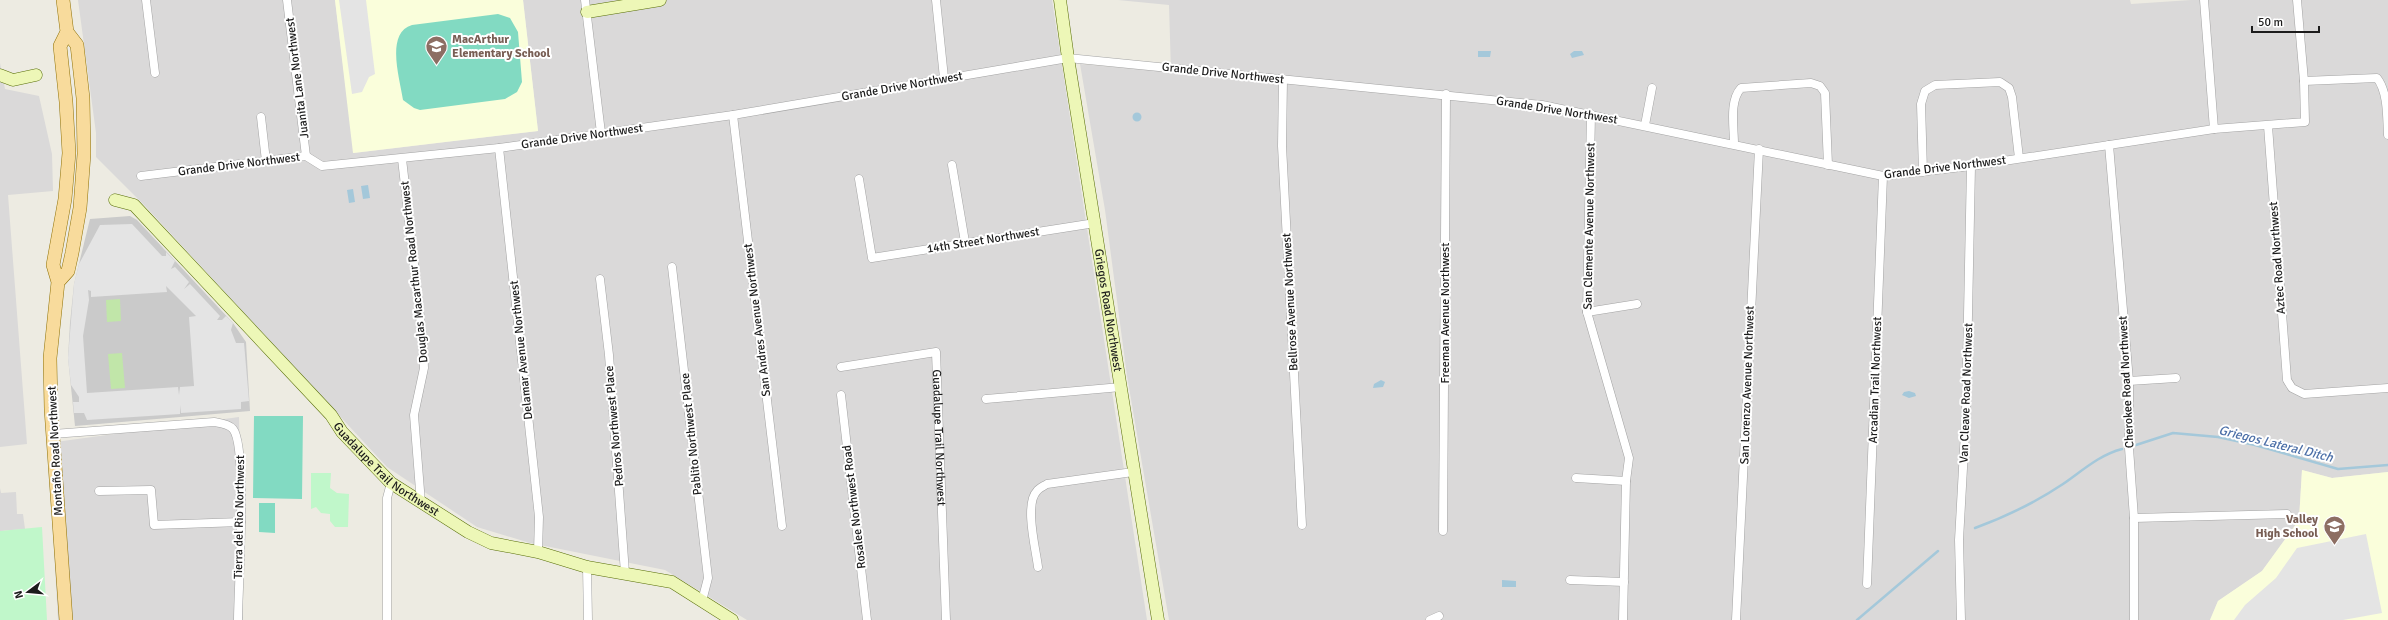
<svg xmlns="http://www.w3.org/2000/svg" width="2388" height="620" viewBox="0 0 2388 620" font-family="Signika,sans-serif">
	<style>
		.residential { fill: #dad9d9 }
		.education { fill: #fafedb }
		.religious { fill: #cacaca }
		.grass { fill: #c1e6a9 }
		.park { fill: #c0f7ca }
		.pitch { fill: #82dac2 }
		.parking { fill: #e4e4e4; fill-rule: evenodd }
		.water { fill: #a4c8da }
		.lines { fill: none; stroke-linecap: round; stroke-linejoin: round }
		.stream { stroke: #a4c8da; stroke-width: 2.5 }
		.street-casing { stroke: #a3a3a3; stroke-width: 9 }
		.secondary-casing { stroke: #586e08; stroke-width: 13 }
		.primary-casing { stroke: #8f7105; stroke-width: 14 }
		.street { stroke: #fff; stroke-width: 8 }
		.secondary { stroke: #edf7b7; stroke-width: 12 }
		.primary { stroke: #f8db9c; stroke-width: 13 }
		.labels { text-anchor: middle; stroke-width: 4; stroke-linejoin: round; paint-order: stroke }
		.education-label { font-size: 12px; font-weight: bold; fill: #785e54; stroke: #fff; text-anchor: start }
		.street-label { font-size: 12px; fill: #1c1c1c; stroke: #fff }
		.water-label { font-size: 13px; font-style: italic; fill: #4d70a8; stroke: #fff }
	</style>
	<rect width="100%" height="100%" fill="#edebe2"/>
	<path class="residential" d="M 78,0 L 335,0 L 354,153 L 538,131 L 523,0 L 1052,0 L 1147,620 L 747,620 L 665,570 L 530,543 L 477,527 L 387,467 L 146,207 L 96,157 L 96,133 Z
		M 1118,0 L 2130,0 L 2131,4 L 2191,0 L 2388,0 L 2388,472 L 2332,478 L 2302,470 L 2299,520 L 2262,571 L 2218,601 L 2210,620 L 1169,620 L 1127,376 L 1105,210 L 1080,64 L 1171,72 L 1169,5 Z
		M 0,63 L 5,89 L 39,96 L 52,154 L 53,191 L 8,195 L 27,444 L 0,447 Z
		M 239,417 L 243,620 L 58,620 L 48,443 Z
		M 0,488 L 1,493 L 16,492 L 17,514 L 23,514 L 25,529 L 0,531 Z"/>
	<path class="education" d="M 335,0 L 523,0 L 538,131 L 353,153 Z
		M 2302,470 L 2332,478 L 2388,472 L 2388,620 L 2210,620 L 2218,601 L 2262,571 L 2299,520 Z"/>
	<path class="religious" d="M 130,216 L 137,220 L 233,323 L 246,342 L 250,411 L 75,426 L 68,358 L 70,323 L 74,284 L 90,219 Z"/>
	<path class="grass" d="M 120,299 L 121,321 L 107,322 L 106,300 Z
		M 122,353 L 125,388 L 111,389 L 108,354 Z"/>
	<path class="park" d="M 311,473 L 331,473 L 330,488 L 337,493 L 349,494 L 348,527 L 335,527 L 330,521 L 330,514 L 321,513 L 316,507 L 311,509 Z
		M 42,527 L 47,620 L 0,620 L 0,531 Z"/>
	<path class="pitch" d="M 498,14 L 510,18 L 518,32 L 522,82 L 517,92 L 505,99 L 420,110 L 414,108 L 403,100 C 400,79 385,33 412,25 Z
		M 254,416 L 303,416 L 302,499 L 253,498 Z
		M 259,503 L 275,503 L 275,533 L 259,532 Z"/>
	<path class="parking" d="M 339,0 L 366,0 L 375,74 L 369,77 L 362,92 L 352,94 Z
		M 132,224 L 162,256 L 166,256 L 166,252 L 175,261 L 171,269 L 175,267 L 189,282 L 184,289 L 190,284 L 220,316 L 217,320 L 222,320 L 226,316 L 233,323 L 231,330 L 236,343 L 244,343 L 249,401 L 241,402 L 241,409 L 181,413 L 180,405 L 180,414 L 87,420 L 84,413 L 74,413 L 73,402 L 79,402 L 79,397 L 71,385 L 68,358 L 74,284 L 79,264 L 100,225 ZM 166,286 L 196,316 L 189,317 L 194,386 L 180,387 L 179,395 L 178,387 L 87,393 L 83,336 L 89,300 L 88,290 L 91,291 L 91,297 L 167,292 Z
		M 2366,534 L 2382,613 L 2343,620 L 2234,620 L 2245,605 L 2276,578 L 2297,548 Z"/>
	<path class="water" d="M 1478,51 L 1491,51 L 1490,57 L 1478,57 Z
		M 1574,51 L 1582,51 L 1584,55 L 1572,58 L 1570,54 Z
		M1132.5 117a4.5 4.5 0 1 1 9 0a4.5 4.5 0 1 1-9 0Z
		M 368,185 L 370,198 L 363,199 L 361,186 Z
		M 353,189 L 355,202 L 349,203 L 347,190 Z
		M 1381,380 L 1385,382 L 1383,387 L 1373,388 L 1374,384 Z
		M 1909,391 L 1915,393 L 1916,396 L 1909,398 L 1902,395 L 1904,392 Z
		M 1502,580 L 1516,581 L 1516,587 L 1502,587 Z"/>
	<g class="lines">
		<path class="stream" d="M 2136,445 L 2173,433 L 2218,437 L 2255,445 L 2338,469 L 2388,465
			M 1975,528 C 2005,517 2036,502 2063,484 C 2082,471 2099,455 2122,449
			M 1857,620 L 1938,551"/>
		<defs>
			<g id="street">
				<path d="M 146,0 L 155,73"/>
				<path d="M 287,0 L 306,156"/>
				<path d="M 585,0 L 601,133"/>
				<path d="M 936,0 L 944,78"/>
				<path d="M 2204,0 L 2214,129"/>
				<path d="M 1283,79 L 1282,146 L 1302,525"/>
				<path d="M 2304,81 L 2377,78 C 2388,92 2387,117 2388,135"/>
				<path d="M 1591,114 L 1587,312 L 1629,458 L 1626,481 L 1623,620"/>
				<path d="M 733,115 L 782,526"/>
				<path d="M 261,117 L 266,161"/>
				<path d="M 1645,125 L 1652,88"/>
				<path d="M 2268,126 L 2287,380 L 2292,388 L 2304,394 L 2388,388"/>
				<path d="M 1734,144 C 1734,127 1729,101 1741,88 L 1811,83 L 1820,86 L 1825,93 L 1828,165"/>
				<path d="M 2109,145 L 2129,381 L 2129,448 L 2134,518 L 2134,620"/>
				<path d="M 499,148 L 539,517 L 538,552"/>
				<path d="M 402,159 L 423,343 L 424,368 L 414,415 L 421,503"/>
				<path d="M 952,165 L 965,242"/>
				<path d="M 1923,172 L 1921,104 L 1925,91 L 1935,85 L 2000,82 L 2009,88 L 2012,97 L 2019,158"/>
				<path d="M 141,176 L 306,156 L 322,166 L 499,148 L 733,115 L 1068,58 L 1542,105 L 1883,176 L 1971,166 L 2214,129 L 2305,122 L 2304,81 L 2297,0"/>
				<path d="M 859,179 L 872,258 L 1095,223"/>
				<path d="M 672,267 L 708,578 L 702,601"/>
				<path d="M 600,279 L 609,355 L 625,573"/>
				<path d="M 1587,312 L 1637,304"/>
				<path id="s1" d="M 841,367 L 936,352 L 946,620"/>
				<path d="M 2129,381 L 2176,378"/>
				<path d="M 841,395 L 867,620"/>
				<path d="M 986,399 L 1121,387"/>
				<path d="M 53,434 L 214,422 C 220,423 229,424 233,429 C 248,447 238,589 238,620"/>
				<path d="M 1576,478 L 1626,481"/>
				<path d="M 99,491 L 151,490 L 154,525 L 241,522"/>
				<path d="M 2134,518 L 2287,514"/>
				<path d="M 1443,531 L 1446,94"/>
				<path d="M 587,567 L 588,620"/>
				<path d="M 1038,567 C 1036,550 1024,504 1037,491 C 1039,488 1044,486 1047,484 L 1133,472"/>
				<path d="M 1570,580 L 1624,582"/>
				<path d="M 1867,584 L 1883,176"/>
				<path d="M 387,620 L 387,498 L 391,483"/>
				<path d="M 1430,620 L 1439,616"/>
				<path d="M 1736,620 L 1759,149"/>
				<path d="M 1961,620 L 1959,540 L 1966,414 L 1971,166"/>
			</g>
			<g id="secondary">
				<path id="s2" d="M 1060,0 L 1068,58 L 1158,620"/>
				<path d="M 587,12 L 660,0"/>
				<path d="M 0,75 L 13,80 L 36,75"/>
				<path id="s3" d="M 115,200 L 134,205 L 331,415 L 342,432 L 391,483 L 468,532 L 491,543 L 538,552 L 587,567 L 672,582 L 732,620"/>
			</g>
			<path id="primary" d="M 58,282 L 68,271 L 72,253 L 80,208 L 84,154 L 83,98 L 77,45 L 67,32 L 63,0
				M 66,620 L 51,409 L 50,358 L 58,282 L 53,265 L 65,199 L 69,153 L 66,102 L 60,46 L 67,32"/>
		</defs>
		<use href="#street" class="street-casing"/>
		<use href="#secondary" class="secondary-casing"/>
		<use href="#primary" class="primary-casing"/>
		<use href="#street" class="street"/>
		<use href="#secondary" class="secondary"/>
		<use href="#primary" class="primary"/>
	</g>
	<defs>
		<symbol id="school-pin" viewBox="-11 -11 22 30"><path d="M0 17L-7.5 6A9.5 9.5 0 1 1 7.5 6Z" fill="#8d6e63" stroke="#fff"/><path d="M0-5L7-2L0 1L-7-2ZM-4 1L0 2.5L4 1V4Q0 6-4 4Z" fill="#fff"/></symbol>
	</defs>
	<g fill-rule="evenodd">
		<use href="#school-pin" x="424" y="34" width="25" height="34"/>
		<use href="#school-pin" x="2322" y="514" width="25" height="34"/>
	</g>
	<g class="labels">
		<g class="education-label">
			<text x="452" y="43">MacArthur<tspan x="452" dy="14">Elementary School</tspan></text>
			<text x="2318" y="523" text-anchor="end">Valley<tspan x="2318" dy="14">High School</tspan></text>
		</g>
		<g class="street-label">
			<text transform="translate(1223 73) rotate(6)" y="4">Grande Drive Northwest</text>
			<text transform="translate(297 78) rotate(-97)" y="4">Juanita Lane Northwest</text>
			<text transform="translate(902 86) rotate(-10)" y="4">Grande Drive Northwest</text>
			<text transform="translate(1557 110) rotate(9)" y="4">Grande Drive Northwest</text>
			<text transform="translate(582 136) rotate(-8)" y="4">Grande Drive Northwest</text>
			<text transform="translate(239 164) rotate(-7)" y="4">Grande Drive Northwest</text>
			<text transform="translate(1945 167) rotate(-7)" y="4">Grande Drive Northwest</text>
			<text transform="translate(1589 226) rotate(-89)" y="4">San Clemente Avenue Northwest</text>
			<text transform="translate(983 240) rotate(-9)" y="4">14th Street Northwest</text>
			<text transform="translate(2277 258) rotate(-94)" y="4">Aztec Road Northwest</text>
			<text transform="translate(414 272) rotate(-96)" y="4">Douglas Macarthur Road Northwest</text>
			<text transform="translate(1290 302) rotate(-93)" y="4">Bellrose Avenue Northwest</text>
			<text dy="4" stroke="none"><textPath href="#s2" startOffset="314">Griegos Road Northwest</textPath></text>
			<text transform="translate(1445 313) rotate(-90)" y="4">Freeman Avenue Northwest</text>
			<text transform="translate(757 320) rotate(-97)" y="4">San Andres Avenue Northwest</text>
			<text transform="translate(521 350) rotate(-96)" y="4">Delamar Avenue Northwest</text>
			<text transform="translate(1875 380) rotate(-88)" y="4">Arcadian Trail Northwest</text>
			<text transform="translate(2126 382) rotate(-93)" y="4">Cherokee Road Northwest</text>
			<text transform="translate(1747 385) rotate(-88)" y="4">San Lorenzo Avenue Northwest</text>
			<text transform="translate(1966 393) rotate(-88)" y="4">Van Cleave Road Northwest</text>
			<text transform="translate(614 426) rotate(-95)" y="4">Pedros Northwest Place</text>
			<text transform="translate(691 434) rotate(-96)" y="4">Pablito Northwest Place</text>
			<text dy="4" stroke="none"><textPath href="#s1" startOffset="182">Guadalupe Trail Northwest</textPath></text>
			<text transform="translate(55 451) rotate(-93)" y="4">Montaño Road Northwest</text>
			<text dy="4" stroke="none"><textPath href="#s3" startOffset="386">Guadalupe Trail Northwest</textPath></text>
			<text transform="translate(854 507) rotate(-97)" y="4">Rosalee Northwest Road</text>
			<text transform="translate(239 517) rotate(-89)" y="4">Tierra del Rio Northwest</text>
		</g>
		<g class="water-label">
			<text transform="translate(2276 443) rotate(14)" y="5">Griegos Lateral Ditch</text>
		</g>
	</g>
	<g transform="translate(28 592) rotate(254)" stroke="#ffffff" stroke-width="3" paint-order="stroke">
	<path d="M0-3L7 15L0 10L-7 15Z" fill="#1c1c1c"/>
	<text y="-6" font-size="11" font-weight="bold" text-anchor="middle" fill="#1c1c1c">N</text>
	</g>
	<path d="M2252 26v6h67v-6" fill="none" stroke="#1c1c1c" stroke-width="2"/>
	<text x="2258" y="26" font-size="12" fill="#1c1c1c" stroke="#ffffff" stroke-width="3" paint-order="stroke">50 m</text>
</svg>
